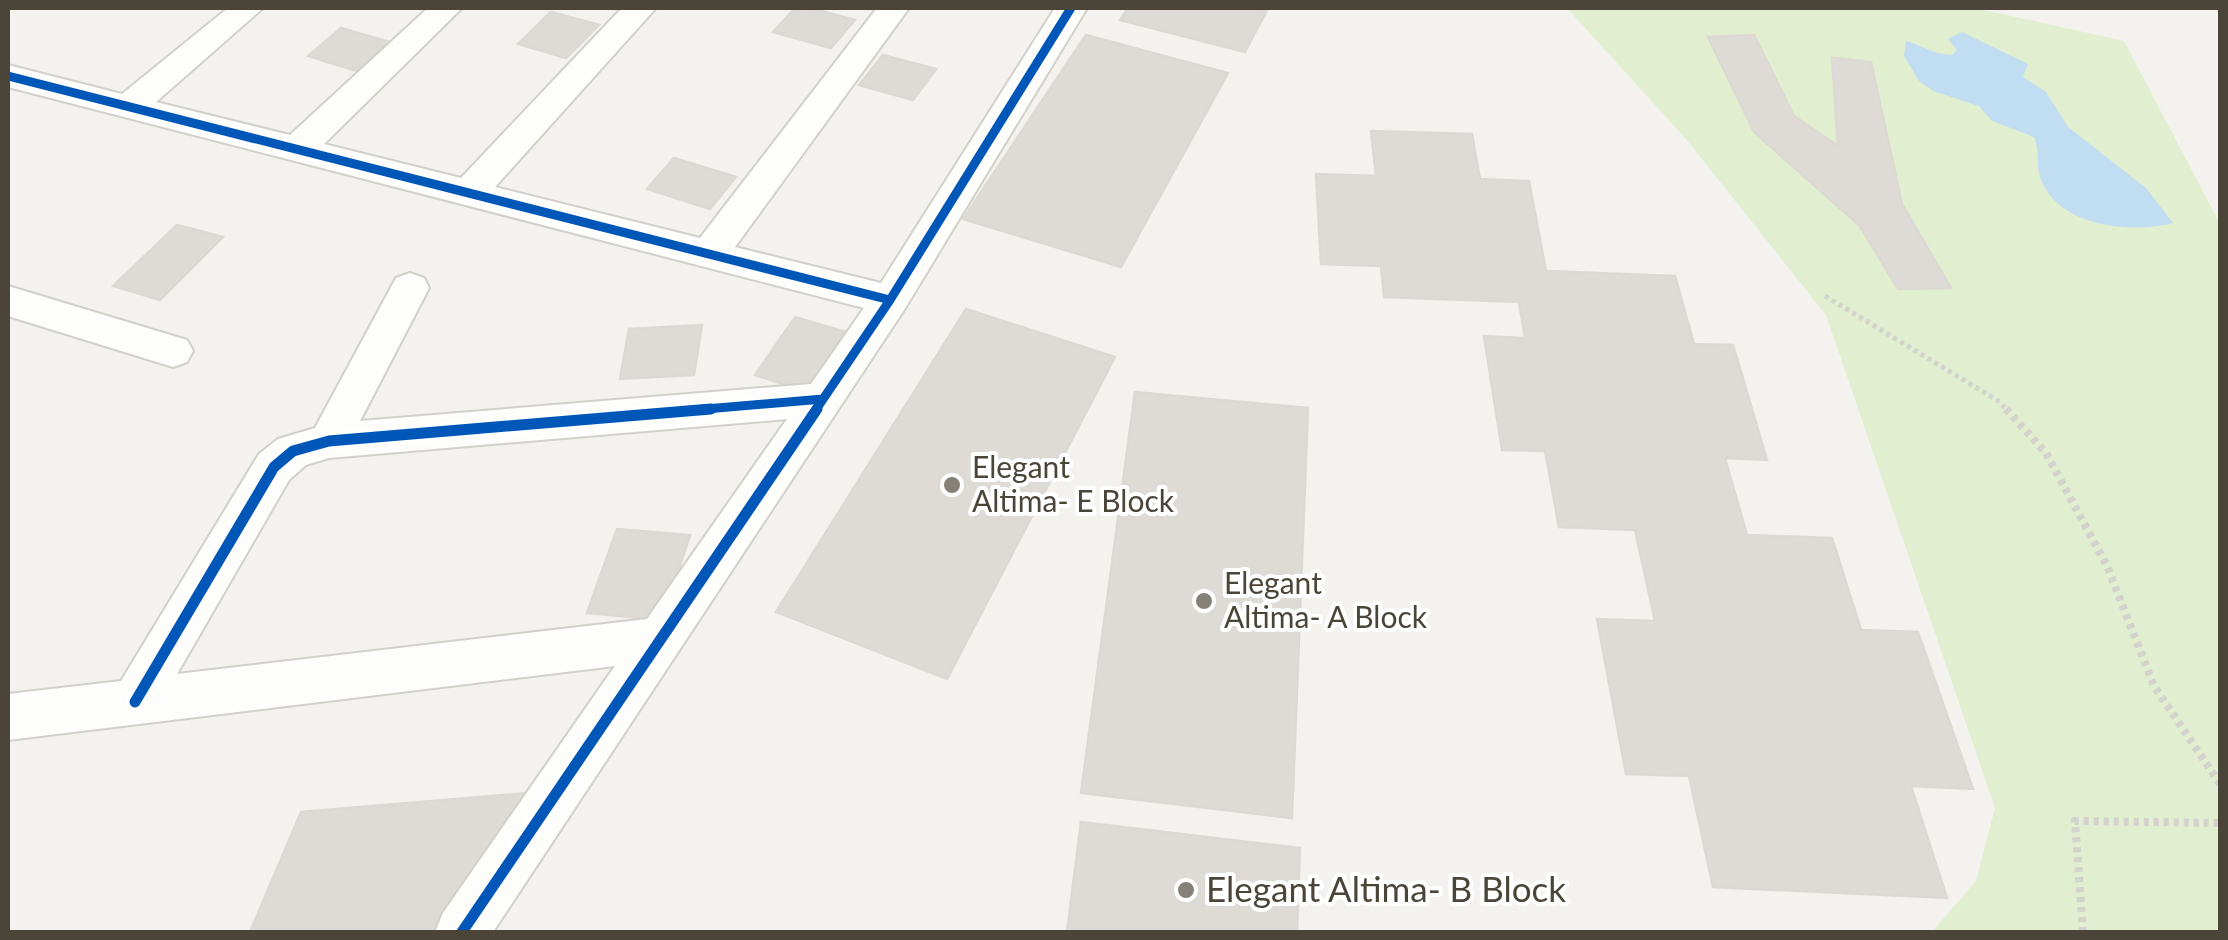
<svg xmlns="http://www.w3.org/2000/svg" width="2228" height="940" viewBox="0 0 2228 940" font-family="Lato,sans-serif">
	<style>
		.green { fill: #e1eecf }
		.water { fill: #c0ddf1 }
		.building { fill: #dedbd6; stroke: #dcd9d4; stroke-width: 2.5 }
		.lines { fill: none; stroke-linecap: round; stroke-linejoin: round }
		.minor-casing { stroke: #d2d0cb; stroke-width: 4 }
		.path-far1 { stroke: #d3d2cc; stroke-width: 5; stroke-dasharray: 4 4; stroke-linecap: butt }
		.path { stroke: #d3d2cc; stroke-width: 8; stroke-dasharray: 5 5; stroke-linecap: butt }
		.minor { fill: #fdfdfc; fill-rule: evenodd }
		.cycleway-far1-casing { stroke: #fff; stroke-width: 14 }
		.cycleway-casing { stroke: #fff; stroke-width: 18 }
		.cycleway-far1 { stroke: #0057b8; stroke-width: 9 }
		.cycleway { stroke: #0057b8; stroke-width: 11 }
		.poi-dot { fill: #868178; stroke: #fff; stroke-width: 4 }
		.labels { text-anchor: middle; stroke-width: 8; stroke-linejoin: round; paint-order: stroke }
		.poi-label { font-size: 30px; fill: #4b4439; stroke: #fff; text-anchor: start }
		.near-poi-label { font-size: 35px; fill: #4b4439; stroke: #fff; text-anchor: start }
	</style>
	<rect width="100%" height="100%" fill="#f4f2ee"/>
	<path class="green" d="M 1567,8 L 1975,8 L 2124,41 L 2220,224 L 2220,932 L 1932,932 L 1976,881 L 1995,808 L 1826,315 L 1686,139 Z"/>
	<path class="water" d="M 1962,32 L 2028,64 L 2023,77 L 2046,92 L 2068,127 L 2146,188 L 2173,223 C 2131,234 2057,227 2040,177 C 2036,163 2040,150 2034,137 L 1992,121 L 1979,106 L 1933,91 L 1919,81 L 1904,56 L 1906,41 C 1924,46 1932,54 1952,55 L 1957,50 L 1948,39 Z"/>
	<path class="building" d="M 795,8 L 810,8 L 855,20 L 831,48 L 773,32 Z
		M 1128,8 L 1268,8 L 1245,52 L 1120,20 Z
		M 551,12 L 599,25 L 566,58 L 518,44 Z
		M 341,28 L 390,42 L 357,71 L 308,56 Z
		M 1086,35 L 1228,73 L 1121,267 L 963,219 Z
		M 1754,35 L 1794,116 L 1838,146 L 1832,58 L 1871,62 L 1902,204 L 1951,288 L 1898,289 L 1860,226 L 1754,132 L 1708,37 Z
		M 883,55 L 936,69 L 913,100 L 859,85 Z
		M 1371,131 L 1472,134 L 1480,179 L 1529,181 L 1546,271 L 1675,276 L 1694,344 L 1733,345 L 1767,460 L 1725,458 L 1747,535 L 1832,538 L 1861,630 L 1918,632 L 1973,789 L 1911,786 L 1947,898 L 1713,887 L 1689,776 L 1626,774 L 1597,619 L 1655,621 L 1635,530 L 1559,527 L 1545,451 L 1502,450 L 1484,336 L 1525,338 L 1519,302 L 1384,297 L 1381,266 L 1321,264 L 1316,174 L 1376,176 Z
		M 674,158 L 736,177 L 710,209 L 647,189 Z
		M 177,225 L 223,237 L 160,300 L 113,286 Z
		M 966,309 L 1115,357 L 947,679 L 776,612 Z
		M 795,317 L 846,332 L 807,392 L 755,375 Z
		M 702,325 L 694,375 L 620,379 L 629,329 Z
		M 1135,392 L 1308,408 L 1292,818 L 1081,793 Z
		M 617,529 L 690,535 L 662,620 L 587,613 Z
		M 528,793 L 443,932 L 250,932 L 301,812 Z
		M 1081,822 L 1300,848 L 1297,932 L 1067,932 Z"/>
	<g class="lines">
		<defs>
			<path id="minor" d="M 228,8 L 263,8 L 156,102 L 290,135 L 428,8 L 462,8 L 324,144 L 461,178 L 622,8 L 656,8 L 495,187 L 700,238 L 877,8 L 909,8 L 735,247 L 881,283 L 1055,8 L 1087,8 L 904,310 L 493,932 L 435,932 L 443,913 L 615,666 L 8,740 L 8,694 L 121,681 L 259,454 L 278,439 L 315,428 L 396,278 L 410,273 L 424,278 L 429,288 L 360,421 L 811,384 L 864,308 L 8,87 L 8,65 L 122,94 ZM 787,419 L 647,619 L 177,674 L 289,480 L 306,465 L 329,458 Z
				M 8,286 L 187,340 L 193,351 L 187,362 L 173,367 L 8,316 Z"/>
		</defs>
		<use href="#minor" class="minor-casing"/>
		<path class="path-far1" d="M 1825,296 L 2000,402 L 2008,411"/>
		<path class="path" d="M 2006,409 L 2046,453 L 2107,566 L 2154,686 L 2220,784
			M 2083,932 L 2075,821 L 2220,823"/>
		<use href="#minor" class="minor"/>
		<defs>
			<path id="cycleway-far1" d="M 8,76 L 890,300
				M 682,411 L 823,399
				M 815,411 L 890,300 L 1071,8"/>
			<path id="cycleway" d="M 135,702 L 274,467 L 293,451 L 329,441 L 711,409
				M 462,932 L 817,409"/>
		</defs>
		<use href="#cycleway-far1" class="cycleway-far1-casing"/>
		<use href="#cycleway" class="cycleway-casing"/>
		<use href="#cycleway-far1" class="cycleway-far1"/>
		<use href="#cycleway" class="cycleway"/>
	</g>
	<g class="poi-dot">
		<circle cx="952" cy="485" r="10"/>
		<circle cx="1204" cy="601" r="10"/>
		<circle cx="1186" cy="890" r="10"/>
	</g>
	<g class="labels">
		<g class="poi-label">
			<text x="972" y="478">Elegant<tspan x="972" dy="34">Altima- E Block</tspan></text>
			<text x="1224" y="594">Elegant<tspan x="1224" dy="34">Altima- A Block</tspan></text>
		</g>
		<g class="near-poi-label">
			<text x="1206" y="902">Elegant Altima- B Block</text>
		</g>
	</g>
	<rect width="2228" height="940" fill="none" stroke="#4b4439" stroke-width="20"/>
</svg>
